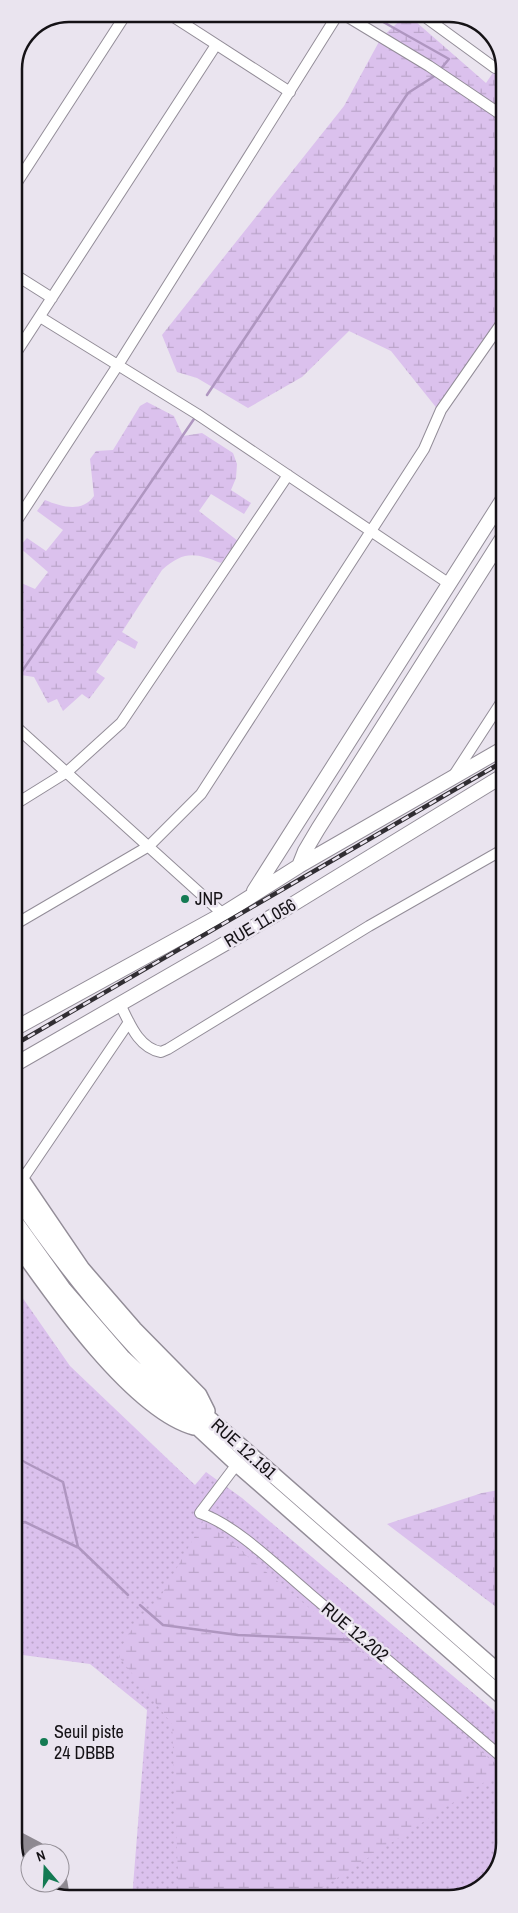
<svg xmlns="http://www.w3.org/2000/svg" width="518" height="1913" viewBox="0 0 518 1913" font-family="'Archivo Narrow',sans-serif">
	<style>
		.grass { fill: url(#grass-dots) }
		.wetland { fill: url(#wetland-marsh) }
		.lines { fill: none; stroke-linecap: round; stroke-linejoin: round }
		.stream { stroke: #af96c0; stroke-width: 2.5 }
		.taxiway { stroke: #8e8991; stroke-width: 25 }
		.street-casing { stroke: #938d98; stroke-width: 12 }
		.secondary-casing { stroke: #938d98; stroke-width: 16 }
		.primary-casing { stroke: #938d98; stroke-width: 18 }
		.street { stroke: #fff; stroke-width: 10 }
		.secondary { stroke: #fff; stroke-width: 14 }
		.primary { stroke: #fff; stroke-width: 15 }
		.rail-casing { stroke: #312e33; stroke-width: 4.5 }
		.rail { stroke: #eae4ef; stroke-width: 2.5; stroke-dasharray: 8; stroke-linecap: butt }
		.poi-dot { fill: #147a53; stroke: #eae4ef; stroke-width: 2 }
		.labels { text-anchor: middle; stroke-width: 5; stroke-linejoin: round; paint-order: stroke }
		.poi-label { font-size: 18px; fill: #151216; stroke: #eae4ef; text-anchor: start }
		.street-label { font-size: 18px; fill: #151216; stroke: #eae4ef }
		.rim { fill: none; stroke: #151216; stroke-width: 2.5 }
	</style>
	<defs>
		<pattern id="grass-dots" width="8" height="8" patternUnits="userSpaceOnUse" patternTransform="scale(1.25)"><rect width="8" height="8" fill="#dbc1ed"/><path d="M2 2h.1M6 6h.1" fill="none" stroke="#bba5ca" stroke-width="1.8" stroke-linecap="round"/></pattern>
		<pattern id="wetland-marsh" width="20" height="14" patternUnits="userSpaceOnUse" patternTransform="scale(1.25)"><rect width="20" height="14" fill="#dbc1ed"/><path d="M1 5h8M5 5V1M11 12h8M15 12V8" fill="none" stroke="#bba5ca"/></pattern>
	</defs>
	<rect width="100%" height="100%" fill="#eae4ef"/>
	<path class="grass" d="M 15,1287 L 70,1366 L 195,1485 L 206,1472 L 242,1498 L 504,1719 L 504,1843 L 491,1880 L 459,1898 L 132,1899 L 147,1710 L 90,1664 L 15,1654 Z"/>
	<path class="wetland" d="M 407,14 L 486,83 L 503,58 L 503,314 L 439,411 L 391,351 L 349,331 L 302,377 L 248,408 L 197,378 L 177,372 L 162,335 L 344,106 L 381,38 Z
		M 147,402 L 174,416 L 183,436 L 202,433 L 233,453 L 237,464 L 236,478 L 231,490 L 251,503 L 244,514 L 211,494 L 199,511 L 238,541 L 221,563 C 196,553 184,550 162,570 L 122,632 L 138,642 L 135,649 L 118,640 L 96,672 L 105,678 L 89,699 L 82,694 L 63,711 L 57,699 L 48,703 L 34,677 L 21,675 L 14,666 L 14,590 L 19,582 L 35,589 L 48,572 L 19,547 L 27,538 L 46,551 L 63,530 L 37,511 L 45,500 C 62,507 82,513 94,496 L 90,459 L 96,451 L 113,450 L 140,406 Z
		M 504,1489 L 504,1613 L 387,1524 L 482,1493 Z
		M 204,1520 L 503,1770 L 305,1899 L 179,1899 L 172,1724 L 119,1657 L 125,1638 L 162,1594 Z"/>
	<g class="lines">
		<path class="stream" d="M 369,14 L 449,59 L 439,71
			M 207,395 L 408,93 L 436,75
			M 14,683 L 196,416
			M 15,1457 L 63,1482 L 78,1547 L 128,1595
			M 15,1525 L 25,1522 L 77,1547
			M 140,1605 L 163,1625 L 238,1635 L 359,1640"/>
		<path class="taxiway" d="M 15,1843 L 34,1853
			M 55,1883 L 57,1895"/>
		<defs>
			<path id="street" d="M 169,14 L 290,92
				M 343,14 L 429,66 L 503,116
				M 421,14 L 495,68
				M 14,187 L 126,14
				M 14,274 L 52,298
				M 40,317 L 197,414 L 448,583
				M 14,356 L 216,45
				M 14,525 L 118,365 L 338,14
				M 14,725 L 223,914
				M 454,775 L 504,698
				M 14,805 L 67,772 L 121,723 L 288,475
				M 14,925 L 149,846 L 201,794 L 424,449 L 441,410 L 503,321
				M 120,1004 C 129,1022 138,1048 161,1052 L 168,1049 L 369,926 L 504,849
				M 22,1180 L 129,1022
				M 237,1464 L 200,1513 C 236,1525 280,1569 310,1594 C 375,1649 439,1704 504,1759"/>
			<path id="secondary" d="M 299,866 L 305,851 L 318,829 L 503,537
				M 254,891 L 503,499
				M 14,1029 L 223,914 L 299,866 L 504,748
				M 14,1065 L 285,909 L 504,775"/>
			<path id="primary" d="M 14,1169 L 82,1269 L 134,1329 L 199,1395 L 207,1411
				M 14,1193 C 64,1266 117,1333 181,1394 L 504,1677
				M 14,1220 L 64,1290 L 122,1357 L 237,1464 L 504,1698
				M 14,1240 C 51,1293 132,1410 194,1427"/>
		</defs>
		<use href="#street" class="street-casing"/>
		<use href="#secondary" class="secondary-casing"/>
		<use href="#primary" class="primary-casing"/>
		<use href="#street" class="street"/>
		<use href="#secondary" class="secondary"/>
		<use href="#primary" class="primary"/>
		<defs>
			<path id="rail" d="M 14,1045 L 504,761"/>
		</defs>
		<use href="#rail" class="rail-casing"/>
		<use href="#rail" class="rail"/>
	</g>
	<g class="poi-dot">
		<circle cx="185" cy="899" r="5"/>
		<circle cx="44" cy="1742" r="5"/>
	</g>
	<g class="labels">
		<g class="poi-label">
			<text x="195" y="905">JNP</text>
			<text x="54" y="1738">Seuil piste<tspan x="54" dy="21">24 DBBB</tspan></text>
		</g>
		<g class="street-label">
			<text transform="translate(260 923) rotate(-30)" y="6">RUE 11.056</text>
			<text transform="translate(244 1449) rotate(42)" y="6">RUE 12.191</text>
			<text transform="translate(355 1632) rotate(40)" y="6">RUE 12.202</text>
		</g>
	</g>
	<path d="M0 0H518V1913H0ZM69 22H449A47 47 0 0 1 496 69V1843A47 47 0 0 1 449 1890H69A47 47 0 0 1 22 1843V69A47 47 0 0 1 69 22Z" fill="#eae4ef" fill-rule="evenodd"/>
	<path class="rim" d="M69 22H449A47 47 0 0 1 496 69V1843A47 47 0 0 1 449 1890H69A47 47 0 0 1 22 1843V69A47 47 0 0 1 69 22Z"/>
	<g transform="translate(45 1868) rotate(341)"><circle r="24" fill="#eae4ef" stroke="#959098"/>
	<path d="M0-4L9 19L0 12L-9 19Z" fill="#147a53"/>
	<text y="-8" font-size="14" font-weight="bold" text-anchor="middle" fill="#151216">N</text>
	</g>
</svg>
